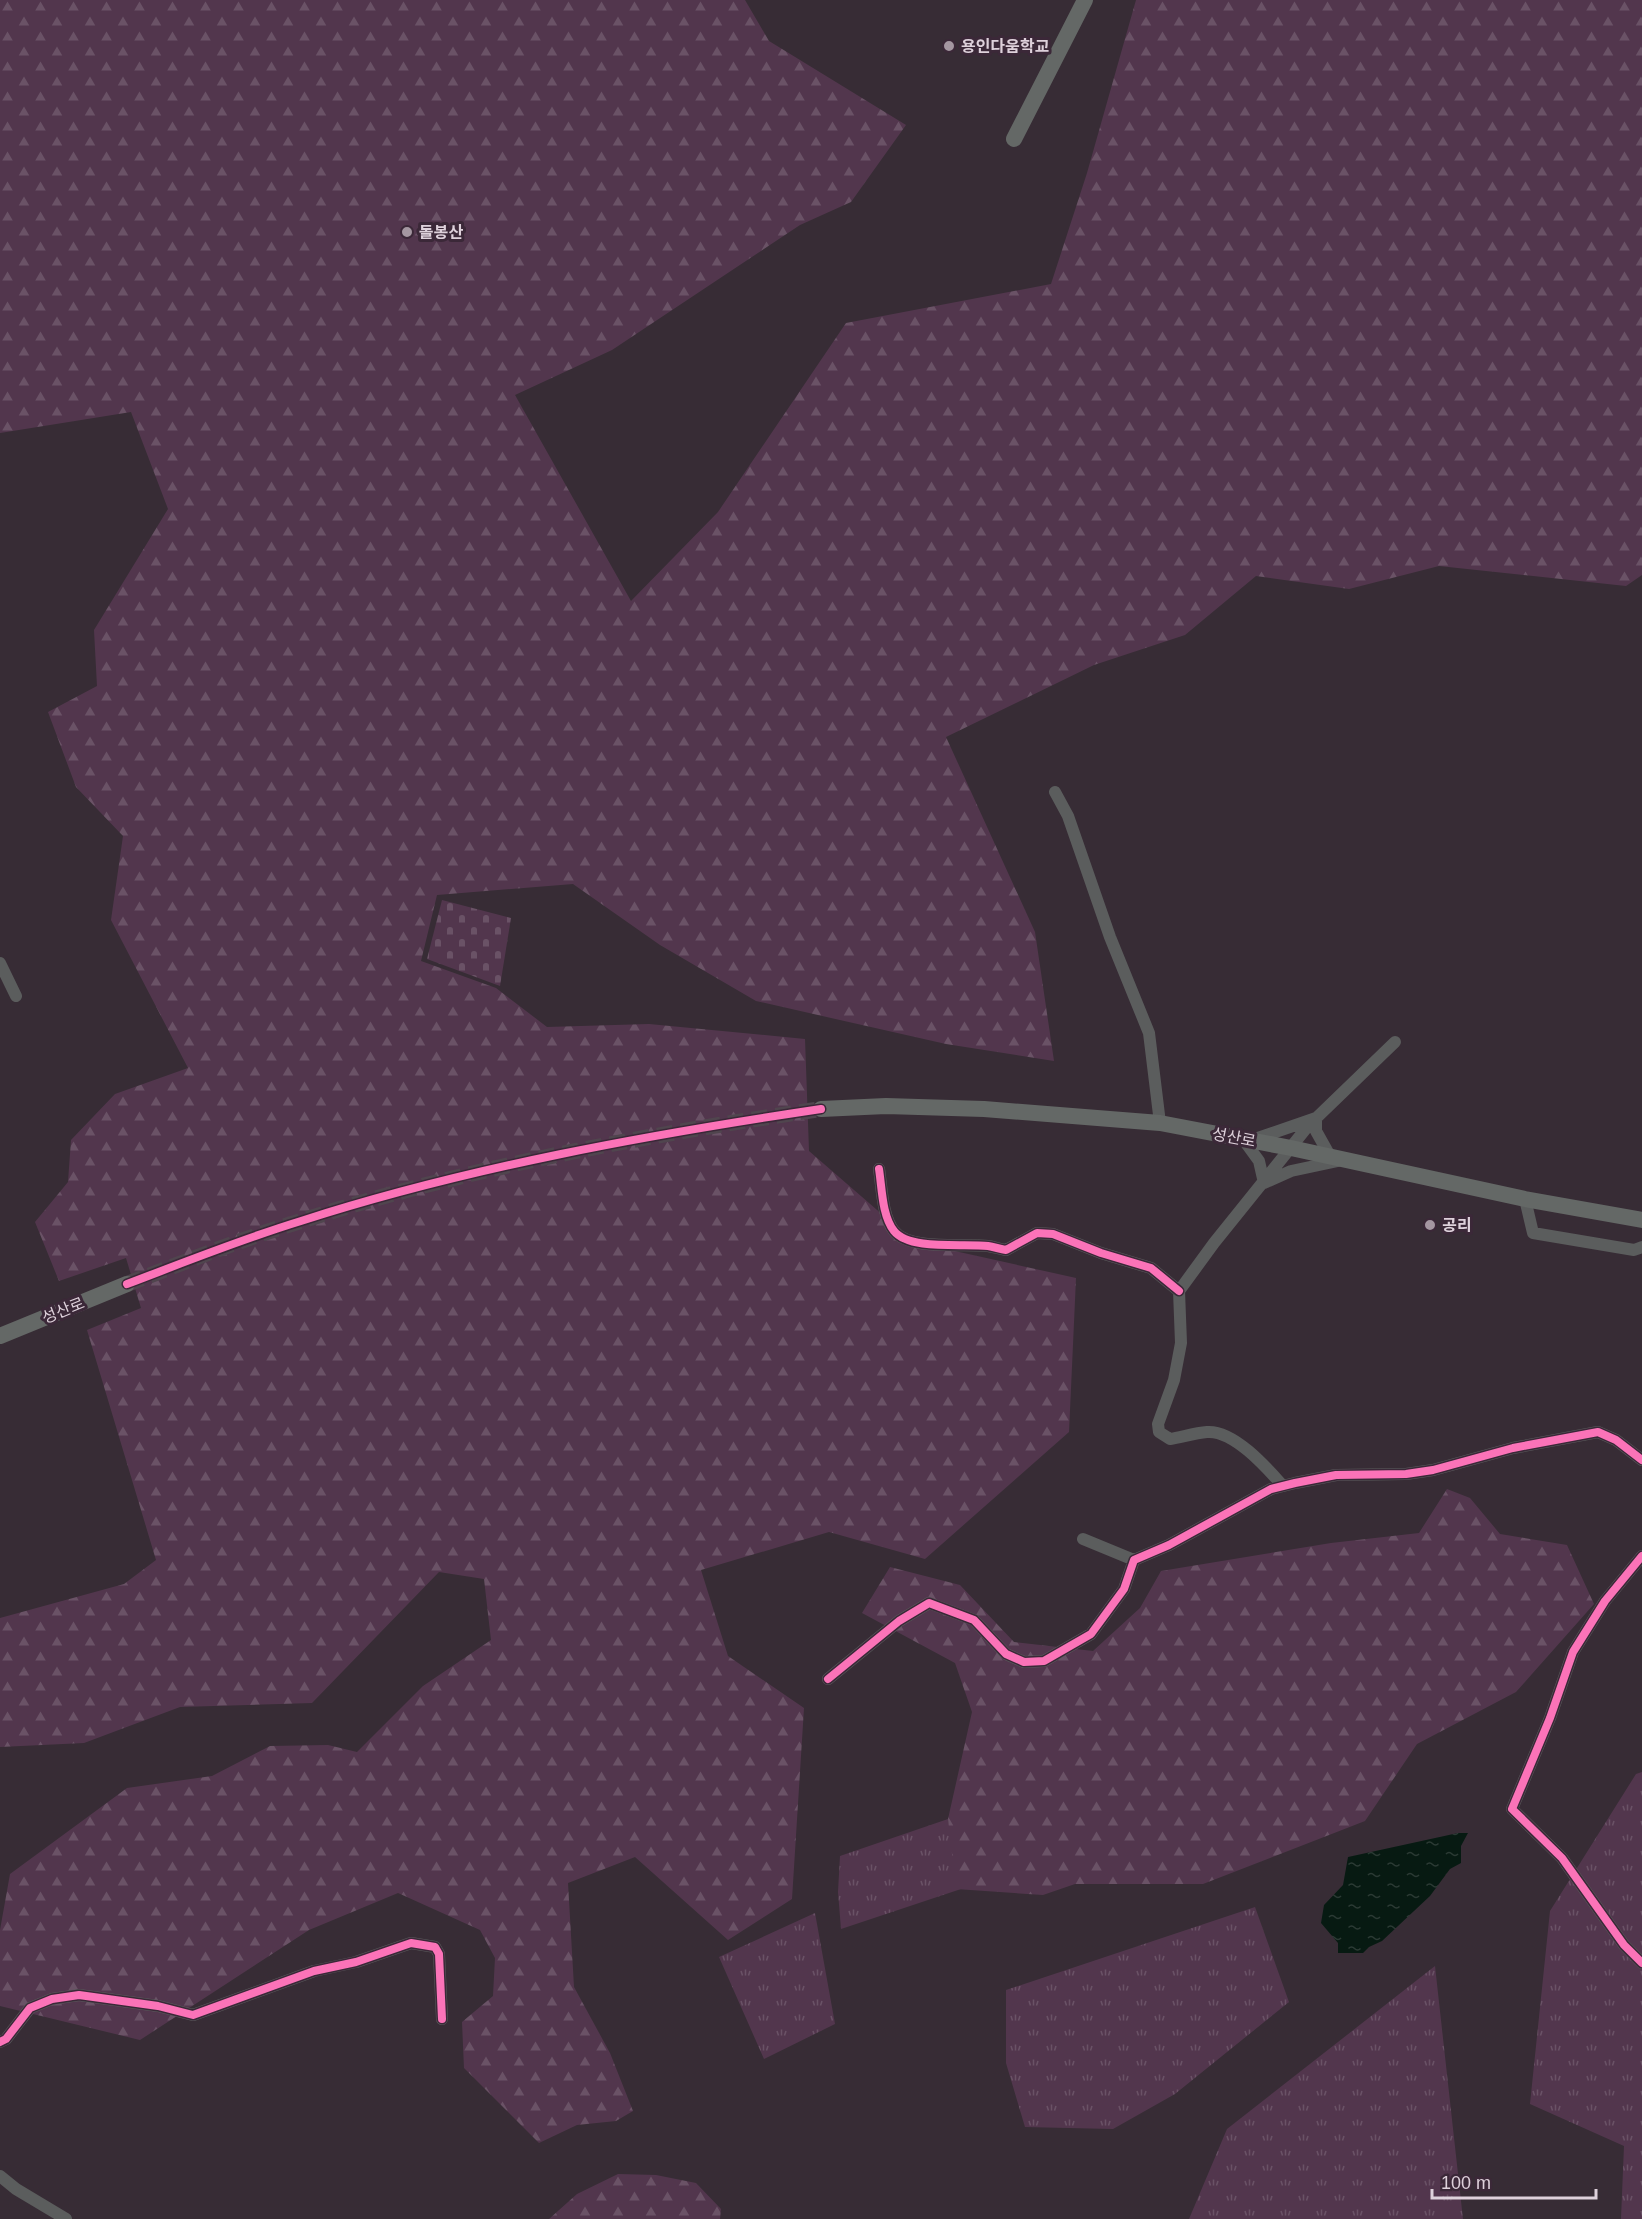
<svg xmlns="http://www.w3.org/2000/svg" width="1642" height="2219" viewBox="0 0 1642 2219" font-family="Arial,'Noto Sans KR',sans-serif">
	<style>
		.grass { fill: url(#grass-tufts) }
		.forest { fill: url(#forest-firs) }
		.cemetery { fill: url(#cemetery-stones) }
		.water { fill: url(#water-ripples) }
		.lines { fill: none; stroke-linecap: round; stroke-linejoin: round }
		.secondary-tunnel { stroke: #50454e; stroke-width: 16; stroke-dasharray: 16 8; stroke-linecap: butt }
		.street { stroke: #5b5d5d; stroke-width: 12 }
		.secondary { stroke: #646866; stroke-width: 16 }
		.cycleway-casing { stroke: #3b2838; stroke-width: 11 }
		.cycleway { stroke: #fb73b8; stroke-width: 8 }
		.poi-dot { fill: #a497a1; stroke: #3b2838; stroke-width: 2 }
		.labels { text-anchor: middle; stroke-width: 6; stroke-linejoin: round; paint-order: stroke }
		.poi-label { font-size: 16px; font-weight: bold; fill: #ded1db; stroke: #3b2838; text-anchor: start }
		.street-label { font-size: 16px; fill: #ded1db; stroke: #3b2838 }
	</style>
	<defs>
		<pattern id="grass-tufts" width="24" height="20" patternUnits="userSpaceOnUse" patternTransform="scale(1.5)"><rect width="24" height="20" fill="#52364d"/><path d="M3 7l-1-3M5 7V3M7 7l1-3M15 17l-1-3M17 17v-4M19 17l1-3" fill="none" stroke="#6a5266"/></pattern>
		<pattern id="forest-firs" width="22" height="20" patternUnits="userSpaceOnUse" patternTransform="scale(1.5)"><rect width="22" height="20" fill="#52364d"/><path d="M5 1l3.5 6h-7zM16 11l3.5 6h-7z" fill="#6a5266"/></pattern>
		<pattern id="cemetery-stones" width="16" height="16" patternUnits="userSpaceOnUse" patternTransform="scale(1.5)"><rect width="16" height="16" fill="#52364d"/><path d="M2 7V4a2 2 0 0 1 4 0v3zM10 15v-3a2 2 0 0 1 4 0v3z" fill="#6a5266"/></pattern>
		<pattern id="water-ripples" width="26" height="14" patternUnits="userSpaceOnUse" patternTransform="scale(1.5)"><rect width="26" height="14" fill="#071a12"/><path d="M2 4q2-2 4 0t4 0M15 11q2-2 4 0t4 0" fill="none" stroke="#2b3a34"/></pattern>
	</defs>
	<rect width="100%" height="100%" fill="#372c35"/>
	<path class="grass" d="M 1642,1772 L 1642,2219 L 1621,2219 L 1624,2146 L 1530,2104 L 1550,1911 L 1636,1774 Z
		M 948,1819 L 961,1889 L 841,1929 L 838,1892 L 840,1856 Z
		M 1255,1907 L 1289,2002 L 1175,2094 L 1113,2129 L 1025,2127 L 1006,2063 L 1006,1990 Z
		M 815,1913 L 835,2024 L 764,2059 L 719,1957 Z
		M 1435,1966 L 1463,2219 L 1189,2219 L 1227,2129 Z"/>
	<path class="forest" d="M 0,0 L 745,0 L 769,41 L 906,125 L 851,202 L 800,225 L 612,350 L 515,395 L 631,601 L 718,512 L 846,323 L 1051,284 L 1087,173 L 1136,0 L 1642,0 L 1642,575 L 1626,586 L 1439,566 L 1349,589 L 1256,576 L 1185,635 L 1094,665 L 946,737 L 1035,932 L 1054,1061 L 946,1044 L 756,1001 L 660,945 L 573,884 L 437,895 L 421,961 L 496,988 L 547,1027 L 649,1024 L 805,1039 L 809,1151 L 914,1242 L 1076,1278 L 1069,1432 L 925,1559 L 829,1532 L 701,1570 L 728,1656 L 804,1708 L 792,1899 L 728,1940 L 635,1857 L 568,1883 L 574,1987 L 610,2053 L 633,2111 L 616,2121 L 577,2125 L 539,2143 L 464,2068 L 462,2022 L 493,1996 L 495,1958 L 480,1930 L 398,1893 L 309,1930 L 140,2040 L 0,2006 L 0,1930 L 10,1874 L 127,1788 L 212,1776 L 270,1746 L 328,1745 L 357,1752 L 423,1686 L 491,1640 L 484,1579 L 439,1572 L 312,1703 L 180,1707 L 84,1743 L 0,1747 L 0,1618 L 124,1584 L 156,1560 L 87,1330 L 141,1308 L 126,1258 L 59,1281 L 35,1222 L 68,1182 L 71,1140 L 115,1094 L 188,1068 L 111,920 L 123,836 L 76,787 L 48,712 L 97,686 L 94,630 L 168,509 L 131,412 L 0,433 Z
		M 1447,1489 L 1470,1498 L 1500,1534 L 1567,1545 L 1594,1604 L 1516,1692 L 1417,1744 L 1365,1821 L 1203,1884 L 1075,1884 L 1043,1895 L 956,1889 L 948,1819 L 972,1712 L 955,1663 L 862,1613 L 890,1567 L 960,1585 L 1014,1642 L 1093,1651 L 1140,1608 L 1161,1571 L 1331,1543 L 1419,1533 Z
		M 618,2174 L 656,2175 L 696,2183 L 721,2209 L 720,2219 L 549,2219 L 577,2194 Z"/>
	<path class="cemetery" d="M 442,900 L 511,918 L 500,986 L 427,959 Z"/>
	<path class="water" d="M 1458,1833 L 1468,1833 L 1461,1846 L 1461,1863 L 1450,1869 L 1430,1896 L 1382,1941 L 1369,1947 L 1363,1953 L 1338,1953 L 1338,1943 L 1321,1923 L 1324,1905 L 1343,1885 L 1348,1857 Z"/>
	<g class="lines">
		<path class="secondary-tunnel" d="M 127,1284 C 185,1262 242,1239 301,1221 C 469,1167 647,1135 821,1109"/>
		<path class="street" d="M 1055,792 L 1068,816 L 1110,937 L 1149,1033 L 1160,1123
			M 0,963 L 16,996
			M 1243,1139 L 1259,1161 L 1264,1183 L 1291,1171 L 1338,1161
			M 1252,1140 L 1316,1118 L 1316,1131 L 1330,1156
			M 879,1169 C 882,1188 882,1216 894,1231 C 910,1251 964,1243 988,1246 C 994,1247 1000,1249 1006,1250 L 1037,1233 L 1053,1234 L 1101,1253 L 1151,1268 L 1179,1291
			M 1525,1199 L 1533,1233 L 1634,1250 L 1642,1247
			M 1283,1486 C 1267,1468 1234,1430 1207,1432 C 1195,1433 1182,1437 1170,1439 L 1159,1432 L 1158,1424 L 1174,1380 L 1181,1343 L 1179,1291 L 1214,1243 L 1308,1126 L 1395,1042
			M 1083,1539 L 1134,1560
			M 1642,1556 L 1605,1601 L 1573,1652 L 1550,1718 L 1512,1809 L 1562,1858 L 1624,1945 L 1642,1963
			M 828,1679 L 899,1621 L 929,1603 L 974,1620 L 1006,1654 L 1024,1662 L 1044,1661 L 1091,1634 L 1124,1589 L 1134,1560 L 1169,1545 L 1271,1489 L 1295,1483 L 1336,1475 L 1406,1474 L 1433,1470 L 1513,1448 L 1598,1432 L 1616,1440 L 1642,1460
			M 0,2042 L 6,2039 L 30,2008 L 52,1999 L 79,1995 L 158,2006 L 193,2015 L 314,1971 L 356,1962 L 411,1943 L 435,1947 L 439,1954 L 442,2019
			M 0,2176 L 16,2189 L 66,2219"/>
		<path class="secondary" d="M 1014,139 L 1085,0
			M 821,1109 L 886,1106 L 984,1109 L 1160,1123 L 1291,1148 L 1525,1199 L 1642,1220
			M 0,1336 L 127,1284"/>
		<defs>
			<path id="cycleway" d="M 879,1169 C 882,1188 882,1216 894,1231 C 910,1251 964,1243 988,1246 C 994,1247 1000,1249 1006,1250 L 1037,1233 L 1053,1234 L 1101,1253 L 1151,1268 L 1179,1291
				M 127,1284 C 185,1262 242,1239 301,1221 C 469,1167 647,1135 821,1109
				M 1642,1556 L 1605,1601 L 1573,1652 L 1550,1718 L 1512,1809 L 1562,1858 L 1624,1945 L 1642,1963
				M 828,1679 L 899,1621 L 929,1603 L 974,1620 L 1006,1654 L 1024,1662 L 1044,1661 L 1091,1634 L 1124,1589 L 1134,1560 L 1169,1545 L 1271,1489 L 1295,1483 L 1336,1475 L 1406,1474 L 1433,1470 L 1513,1448 L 1598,1432 L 1616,1440 L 1642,1460
				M 0,2042 L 6,2039 L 30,2008 L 52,1999 L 79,1995 L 158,2006 L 193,2015 L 314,1971 L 356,1962 L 411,1943 L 435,1947 L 439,1954 L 442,2019"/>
		</defs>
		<use href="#cycleway" class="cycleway-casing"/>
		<use href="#cycleway" class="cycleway"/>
	</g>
	<g class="poi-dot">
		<circle cx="949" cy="46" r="6"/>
		<circle cx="407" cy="232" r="6"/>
		<circle cx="1430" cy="1225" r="6"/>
	</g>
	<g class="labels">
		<g class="poi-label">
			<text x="961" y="52">용인다움학교</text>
			<text x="419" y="238">돌봉산</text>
			<text x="1442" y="1231">공리</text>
		</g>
		<g class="street-label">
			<text transform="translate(1234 1137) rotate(11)" y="6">성산로</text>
			<text transform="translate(63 1310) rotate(-22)" y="6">성산로</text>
		</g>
	</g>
	<path d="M1432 2189v9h164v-9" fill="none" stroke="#ded1db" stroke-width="3"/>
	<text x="1441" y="2189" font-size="18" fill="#ded1db" stroke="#3b2838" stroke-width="4.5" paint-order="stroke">100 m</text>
</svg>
